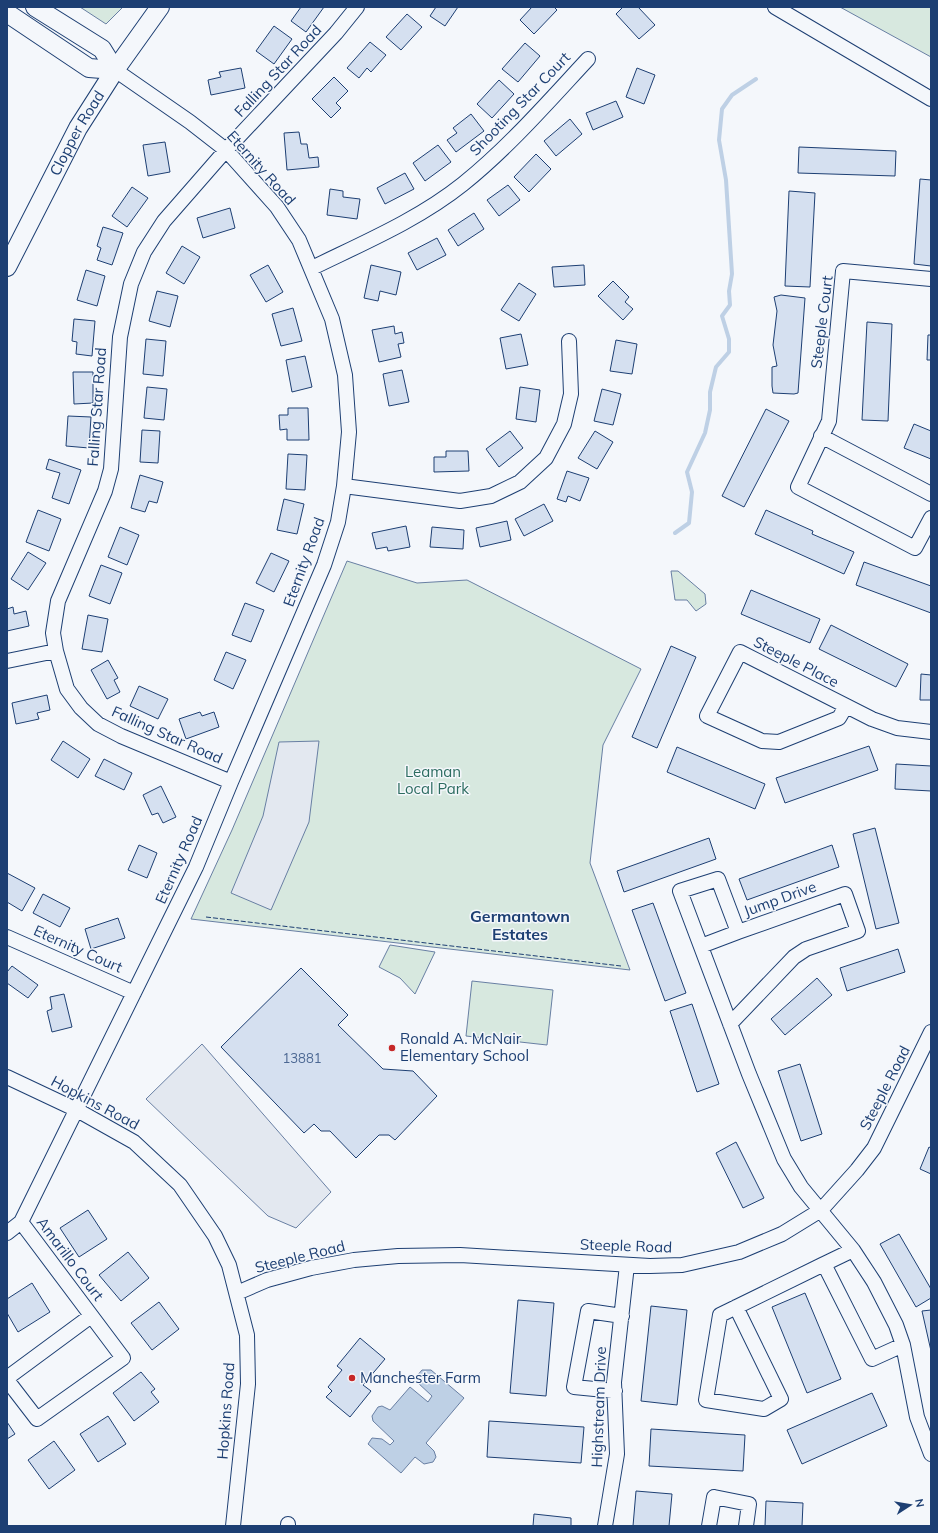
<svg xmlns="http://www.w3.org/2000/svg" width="938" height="1533" viewBox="0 0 938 1533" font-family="Mulish,sans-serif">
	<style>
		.green { fill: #d7e8df; stroke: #687fa3 }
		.parking { fill: #e3e8f0; stroke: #687fa3 }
		.water { fill: #bed0e5; stroke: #687fa3 }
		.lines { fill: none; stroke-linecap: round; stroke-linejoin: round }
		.stream { stroke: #bed0e5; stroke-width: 4 }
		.building { fill: #d5e0f0; stroke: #1d3f73 }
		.minor-casing { stroke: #1d3f73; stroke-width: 16 }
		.major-casing { stroke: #1d3f73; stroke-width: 20 }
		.minor { stroke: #f4f7fb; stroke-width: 14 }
		.major { stroke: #f4f7fb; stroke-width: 18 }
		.fence { stroke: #1d3f73; stroke-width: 1; stroke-dasharray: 5 2; stroke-linecap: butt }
		.poi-dot { fill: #c62828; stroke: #f4f7fb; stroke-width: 1.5 }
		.labels { text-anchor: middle; stroke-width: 3; stroke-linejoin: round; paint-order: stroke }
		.number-label { font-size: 13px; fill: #4b6792 }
		.street-label { font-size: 15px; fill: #1d3f73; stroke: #f4f7fb }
		.park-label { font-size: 15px; fill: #2c6c60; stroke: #f4f7fb }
		.poi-label { font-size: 15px; fill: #1d3f73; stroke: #f4f7fb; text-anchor: start }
		.neighbourhood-label { font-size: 16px; font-weight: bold; fill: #1d3f73; stroke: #f4f7fb }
	</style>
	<rect width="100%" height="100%" fill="#f4f7fb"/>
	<path class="green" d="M 80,7 L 123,7 L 106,24 Z
		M 840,7 L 931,7 L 931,57 Z
		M 347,561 L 417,583 L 467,580 L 641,669 L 603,745 L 590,863 L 630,970 L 191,919 L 232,830 Z
		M 671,571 L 678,571 L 705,594 L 706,604 L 696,611 L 687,600 L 675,600 Z
		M 390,945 L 435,952 L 415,994 L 400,978 L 379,967 Z
		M 472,981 L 553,990 L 547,1045 L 466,1036 Z"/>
	<path class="parking" d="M 319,741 L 309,822 L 271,910 L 231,893 L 263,816 L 279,742 Z
		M 202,1044 L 331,1192 L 296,1228 L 268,1216 L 146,1099 Z"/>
	<path class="water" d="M 422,1370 L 431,1370 L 464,1398 L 426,1443 L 434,1451 L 436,1457 L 433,1462 L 424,1464 L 415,1457 L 401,1473 L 368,1444 L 372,1438 L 382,1439 L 390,1445 L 394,1441 L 373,1421 L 372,1416 L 378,1407 L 382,1406 L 390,1410 L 410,1387 L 428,1402 L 432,1396 L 417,1382 L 416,1377 Z"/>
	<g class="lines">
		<path class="stream" d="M 675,533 L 689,523 L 692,492 L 687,472 L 705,433 L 710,410 L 710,392 L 716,367 L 729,352 L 729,339 L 722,316 L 730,305 L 729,291 L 732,274 L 726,180 L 719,140 L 722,109 L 732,95 L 756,79"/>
	</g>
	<path class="building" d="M 301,7 L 324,7 L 306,32 L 291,21 Z
		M 436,7 L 458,7 L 445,26 L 430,16 Z
		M 532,7 L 554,7 L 557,10 L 534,34 L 520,20 Z
		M 623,7 L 638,7 L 655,25 L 639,39 L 616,14 Z
		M 407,14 L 422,27 L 401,50 L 386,37 Z
		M 274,26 L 292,39 L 274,64 L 256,51 Z
		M 370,42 L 386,55 L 371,72 L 367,68 L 359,78 L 347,68 Z
		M 525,43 L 540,56 L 518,82 L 502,69 Z
		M 241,68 L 245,88 L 211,95 L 208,80 L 221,77 L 219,72 Z
		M 637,68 L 655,75 L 644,104 L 626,97 Z
		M 334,77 L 348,91 L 336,103 L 341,108 L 331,118 L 312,99 Z
		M 499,80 L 514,94 L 492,118 L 477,104 Z
		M 616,101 L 623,117 L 593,130 L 586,113 Z
		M 471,114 L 484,131 L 456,152 L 447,140 L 457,133 L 453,128 Z
		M 570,119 L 582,134 L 556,156 L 544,141 Z
		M 299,132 L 301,144 L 307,144 L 309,158 L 318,157 L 319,167 L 287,170 L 284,133 Z
		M 165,142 L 170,172 L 148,176 L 143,145 Z
		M 438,145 L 451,162 L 425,181 L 413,163 Z
		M 799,147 L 896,151 L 895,176 L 798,173 Z
		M 536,154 L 551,169 L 529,192 L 514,177 Z
		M 405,173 L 414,189 L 385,204 L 377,188 Z
		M 920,179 L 931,180 L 931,266 L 914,264 Z
		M 508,185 L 520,200 L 499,216 L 487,200 Z
		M 132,187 L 148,198 L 127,227 L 112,216 Z
		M 330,189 L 343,191 L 343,197 L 360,199 L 357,219 L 327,215 Z
		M 789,191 L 815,193 L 810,287 L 785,286 Z
		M 230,208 L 235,228 L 203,238 L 197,218 Z
		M 474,213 L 484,229 L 458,246 L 448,230 Z
		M 103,227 L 123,233 L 112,265 L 97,260 L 101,248 L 97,246 Z
		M 437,238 L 446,255 L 417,270 L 408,253 Z
		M 182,246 L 200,257 L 184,284 L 166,273 Z
		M 268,265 L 283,292 L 266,302 L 250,275 Z
		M 371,265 L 401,272 L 396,295 L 380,291 L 378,301 L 364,298 Z
		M 584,265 L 585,285 L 554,287 L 552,267 Z
		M 86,270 L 105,276 L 97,306 L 77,300 Z
		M 613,281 L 629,297 L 625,302 L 633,309 L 623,320 L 598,296 Z
		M 519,283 L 536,294 L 519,321 L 501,310 Z
		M 157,291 L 178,296 L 170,327 L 149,321 Z
		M 781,295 L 805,298 L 798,393 L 794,394 L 773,393 L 772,386 L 772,367 L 777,366 L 773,345 L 777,311 L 774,297 Z
		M 293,308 L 302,341 L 281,346 L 272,314 Z
		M 74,319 L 95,321 L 92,356 L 76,354 L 77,342 L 72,341 Z
		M 867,322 L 892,324 L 888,421 L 862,420 Z
		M 394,326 L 395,334 L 402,332 L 404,343 L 398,344 L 401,357 L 379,362 L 372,330 Z
		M 521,334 L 528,365 L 506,369 L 500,338 Z
		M 928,335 L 931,335 L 931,360 L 927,360 Z
		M 146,339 L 166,341 L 163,376 L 143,374 Z
		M 616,340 L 637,344 L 632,374 L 610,371 Z
		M 305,356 L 312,387 L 292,392 L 286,360 Z
		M 402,370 L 409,402 L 389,406 L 383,374 Z
		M 73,372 L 93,372 L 93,403 L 74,404 Z
		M 147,387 L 167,389 L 164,420 L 144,418 Z
		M 520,387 L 540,390 L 536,422 L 516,419 Z
		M 602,389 L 621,394 L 613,425 L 594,421 Z
		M 288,408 L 308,408 L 309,440 L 287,440 L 287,429 L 280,430 L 279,415 L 288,415 Z
		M 766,409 L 789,421 L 744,507 L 722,496 Z
		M 68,416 L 91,417 L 89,448 L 66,446 Z
		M 914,424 L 931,431 L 931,459 L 904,448 Z
		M 142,430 L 160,431 L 158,463 L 140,462 Z
		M 510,431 L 523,448 L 499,467 L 486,449 Z
		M 595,431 L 613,442 L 597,469 L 578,458 Z
		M 446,451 L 468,451 L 469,471 L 434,472 L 434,457 L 446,457 Z
		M 288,454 L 307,455 L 305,490 L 286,489 Z
		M 49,459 L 81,470 L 69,504 L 52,498 L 60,473 L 46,469 Z
		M 567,471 L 589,478 L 580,501 L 568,496 L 566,502 L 557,499 Z
		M 140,475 L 163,482 L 157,503 L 149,501 L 145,512 L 131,508 Z
		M 284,499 L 304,504 L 297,534 L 277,530 Z
		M 544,504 L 553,521 L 524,536 L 515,519 Z
		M 38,510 L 61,519 L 49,551 L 26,542 Z
		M 766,510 L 813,531 L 812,534 L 854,552 L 844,574 L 755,534 Z
		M 507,521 L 511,540 L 480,547 L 476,528 Z
		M 406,526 L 410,547 L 388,551 L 387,547 L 376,549 L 372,533 Z
		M 120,527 L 139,535 L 127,565 L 108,557 Z
		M 432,527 L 464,530 L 463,549 L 430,547 Z
		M 28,552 L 46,563 L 28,590 L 11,579 Z
		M 271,553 L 289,561 L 274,592 L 256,583 Z
		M 864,562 L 931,586 L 931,613 L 856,585 Z
		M 101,565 L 122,573 L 110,604 L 89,596 Z
		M 751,590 L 820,619 L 810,643 L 741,614 Z
		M 245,603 L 264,610 L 251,642 L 232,635 Z
		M 13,607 L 14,614 L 26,611 L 29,626 L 7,631 L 7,609 Z
		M 88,615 L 108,619 L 102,652 L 82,649 Z
		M 831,625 L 908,664 L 896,687 L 819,649 Z
		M 671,646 L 696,657 L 657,748 L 632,737 Z
		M 226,652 L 246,660 L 233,689 L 214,680 Z
		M 108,660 L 118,678 L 114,680 L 120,692 L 107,699 L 91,670 Z
		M 921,674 L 931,675 L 931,700 L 920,700 Z
		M 139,686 L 168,699 L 158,719 L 130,706 Z
		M 47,695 L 50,710 L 37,713 L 39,719 L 16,724 L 12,703 Z
		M 200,712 L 202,716 L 214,712 L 219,727 L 186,739 L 179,719 Z
		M 63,741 L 90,759 L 78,778 L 51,760 Z
		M 869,746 L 878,770 L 785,803 L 776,778 Z
		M 677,747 L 765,784 L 755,809 L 667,772 Z
		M 104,759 L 132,773 L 124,790 L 95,776 Z
		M 896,764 L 931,766 L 931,791 L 895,789 Z
		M 161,786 L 176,817 L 163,823 L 158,813 L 152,815 L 143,795 Z
		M 875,828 L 899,923 L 876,929 L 853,834 Z
		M 709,838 L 716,859 L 624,892 L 617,871 Z
		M 139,845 L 157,853 L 147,878 L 128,870 Z
		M 832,845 L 839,867 L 747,900 L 739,879 Z
		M 7,873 L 35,888 L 22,911 L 7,902 Z
		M 43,894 L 70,908 L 60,927 L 33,913 Z
		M 653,903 L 686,993 L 665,1001 L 632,910 Z
		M 118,918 L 125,938 L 91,949 L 85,929 Z
		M 898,949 L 905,972 L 847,991 L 840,968 Z
		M 12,966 L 38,985 L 28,998 L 7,983 L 7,972 Z
		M 301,968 L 348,1015 L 338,1025 L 383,1069 L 413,1071 L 437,1096 L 395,1140 L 389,1135 L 379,1135 L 356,1158 L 330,1131 L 321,1131 L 314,1124 L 304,1133 L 221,1047 Z
		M 817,978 L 832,995 L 785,1035 L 771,1019 Z
		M 64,994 L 72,1027 L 52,1032 L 47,1011 L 52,1009 L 50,997 Z
		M 692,1004 L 719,1084 L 697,1092 L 670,1011 Z
		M 800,1064 L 822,1134 L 801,1141 L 778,1071 Z
		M 736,1142 L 764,1198 L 743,1208 L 716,1153 Z
		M 929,1147 L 931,1148 L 931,1174 L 920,1169 Z
		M 88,1210 L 107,1239 L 79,1257 L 60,1228 Z
		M 899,1234 L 931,1289 L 931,1298 L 916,1307 L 880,1244 Z
		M 128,1252 L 149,1278 L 121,1301 L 99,1275 Z
		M 32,1283 L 50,1312 L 18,1332 L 7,1313 L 7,1299 Z
		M 805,1293 L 841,1379 L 807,1393 L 772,1307 Z
		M 518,1300 L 554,1303 L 546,1396 L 510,1393 Z
		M 159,1302 L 179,1329 L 152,1350 L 131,1323 Z
		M 651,1306 L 687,1310 L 677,1405 L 641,1401 Z
		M 931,1310 L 931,1351 L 922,1311 Z
		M 360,1338 L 385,1359 L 363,1385 L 371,1391 L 350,1417 L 326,1397 L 332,1391 L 328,1387 L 342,1370 L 337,1366 Z
		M 141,1372 L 155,1389 L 151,1392 L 159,1402 L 134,1421 L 113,1393 Z
		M 872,1393 L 887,1426 L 802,1464 L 787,1430 Z
		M 108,1416 L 126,1444 L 98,1462 L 80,1434 Z
		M 489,1421 L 584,1427 L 581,1463 L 487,1457 Z
		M 7,1422 L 15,1434 L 7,1439 Z
		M 651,1429 L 745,1435 L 743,1471 L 649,1466 Z
		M 54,1441 L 75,1470 L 49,1489 L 28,1460 Z
		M 636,1491 L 672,1494 L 669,1526 L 633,1526 Z
		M 766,1501 L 803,1503 L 802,1526 L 765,1526 Z
		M 534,1514 L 571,1518 L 571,1526 L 533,1526 Z"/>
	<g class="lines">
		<defs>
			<path id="minor" d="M 775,7 L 931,99
				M 312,268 C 363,243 418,220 463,184 C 509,147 548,102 588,59
				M 931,279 L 843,271 L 829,421 L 798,487 L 915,548 L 931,518
				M 821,436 L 931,494
				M 344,486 L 460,501 L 491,496 L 520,482 L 546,458 L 564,424 L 571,394 L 569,341
				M 7,661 L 56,651
				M 846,706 L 839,718 L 779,742 L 762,741 L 707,716 L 740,652 L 872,719 L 897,728 L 931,732
				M 231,782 L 121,736 L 98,724 L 81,708 L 67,689 L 56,651 L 53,633 L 58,601 L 105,491 L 111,469 L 120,337 L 131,284 L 144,252 L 164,221 L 226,150 L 336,33 L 357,7
				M 7,937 L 134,993
				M 701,946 L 738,932
				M 730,1024 L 794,957 L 806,949 L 858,931 L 845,894 L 738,932 L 718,879 L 680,891 L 749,1074 L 784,1159 L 801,1187 L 853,1250 L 874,1282 L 896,1325 L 903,1345 L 917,1417 L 931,1454
				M 7,1077 L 77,1110 L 134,1142 L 180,1185 L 215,1236 L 229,1265 L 247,1335 L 248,1384 L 233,1526
				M 7,1233 L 21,1222 L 196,867 L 231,782 L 324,565 L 338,522 L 344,486 L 349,432 L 345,375 L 332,319 L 299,240 L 277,207 L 226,150 L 190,122 L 115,70
				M 853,1250 L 824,1264 L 872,1359 L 903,1345
				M 237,1293 L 267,1280 L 311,1268 L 354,1260 L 398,1256 L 460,1255 L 650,1266 L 682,1265 L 739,1252 L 782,1234 L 821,1210 L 857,1170 L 874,1148 L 931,1032
				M 736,1307 L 781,1399 L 764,1409 L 706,1400 L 720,1315 L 824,1264
				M 7,1378 L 91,1316
				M 7,1380 L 37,1419 L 123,1358 L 21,1222
				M 615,1391 L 574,1387 L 588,1311 L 622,1316
				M 288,1526 L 288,1524
				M 605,1526 L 617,1454 L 614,1382 L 627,1265
				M 709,1526 L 714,1497 L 749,1504 L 746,1526"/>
			<g id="major">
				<path d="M 35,7 L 102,49 L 115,70"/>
				<path d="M 7,13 L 89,68 L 115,70"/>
				<path id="s1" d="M 7,267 L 78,128 L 115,70 L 160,7"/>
			</g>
		</defs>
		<use href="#minor" class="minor-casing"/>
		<use href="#major" class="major-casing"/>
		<use href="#minor" class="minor"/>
		<use href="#major" class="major"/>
		<path class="fence" d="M 206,917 L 621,966"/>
	</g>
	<g class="poi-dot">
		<circle cx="392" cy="1048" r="4"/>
		<circle cx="352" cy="1378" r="4"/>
	</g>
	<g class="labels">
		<g class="number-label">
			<text x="302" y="1063">13881</text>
		</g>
		<g class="street-label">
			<text transform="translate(278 71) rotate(-47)" y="5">Falling Star Road</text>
			<text transform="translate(520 104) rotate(-46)" y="5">Shooting Star Court</text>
			<text dy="5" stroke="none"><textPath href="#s1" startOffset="151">Clopper Road</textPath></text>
			<text transform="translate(261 168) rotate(48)" y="5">Eternity Road</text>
			<text transform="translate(822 322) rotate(-83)" y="5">Steeple Court</text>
			<text transform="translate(97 407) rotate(-86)" y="5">Falling Star Road</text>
			<text transform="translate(304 562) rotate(-70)" y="5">Eternity Road</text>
			<text transform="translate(796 662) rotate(27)" y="5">Steeple Place</text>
			<text transform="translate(167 735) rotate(24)" y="5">Falling Star Road</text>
			<text transform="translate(179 860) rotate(-66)" y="5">Eternity Road</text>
			<text transform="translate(780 899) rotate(-20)" y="5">Jump Drive</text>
			<text transform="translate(78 949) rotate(24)" y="5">Eternity Court</text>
			<text transform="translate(885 1088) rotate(-63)" y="5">Steeple Road</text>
			<text transform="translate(95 1103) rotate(28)" y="5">Hopkins Road</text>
			<text transform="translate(626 1246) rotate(2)" y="5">Steeple Road</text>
			<text transform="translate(300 1257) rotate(-14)" y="5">Steeple Road</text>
			<text transform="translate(70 1259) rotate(53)" y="5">Amarillo Court</text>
			<text transform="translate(599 1407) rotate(-88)" y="5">Highstream Drive</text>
			<text transform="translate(226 1411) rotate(-86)" y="5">Hopkins Road</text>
		</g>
		<g class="park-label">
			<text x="433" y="777">Leaman<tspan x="433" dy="17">Local Park</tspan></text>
		</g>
		<g class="poi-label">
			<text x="400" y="1044">Ronald A. McNair<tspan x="400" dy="17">Elementary School</tspan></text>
			<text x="360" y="1383">Manchester Farm</text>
		</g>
		<g class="neighbourhood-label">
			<text x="520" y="922">Germantown<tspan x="520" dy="18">Estates</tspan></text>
		</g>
	</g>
	<rect width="938" height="1533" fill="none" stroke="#1d3f73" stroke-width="16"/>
	<g transform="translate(910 1505) rotate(78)" stroke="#f4f7fb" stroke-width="3" paint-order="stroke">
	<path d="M0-3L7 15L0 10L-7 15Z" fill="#1d3f73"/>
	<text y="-6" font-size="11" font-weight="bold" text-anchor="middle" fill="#1d3f73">N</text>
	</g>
</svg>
